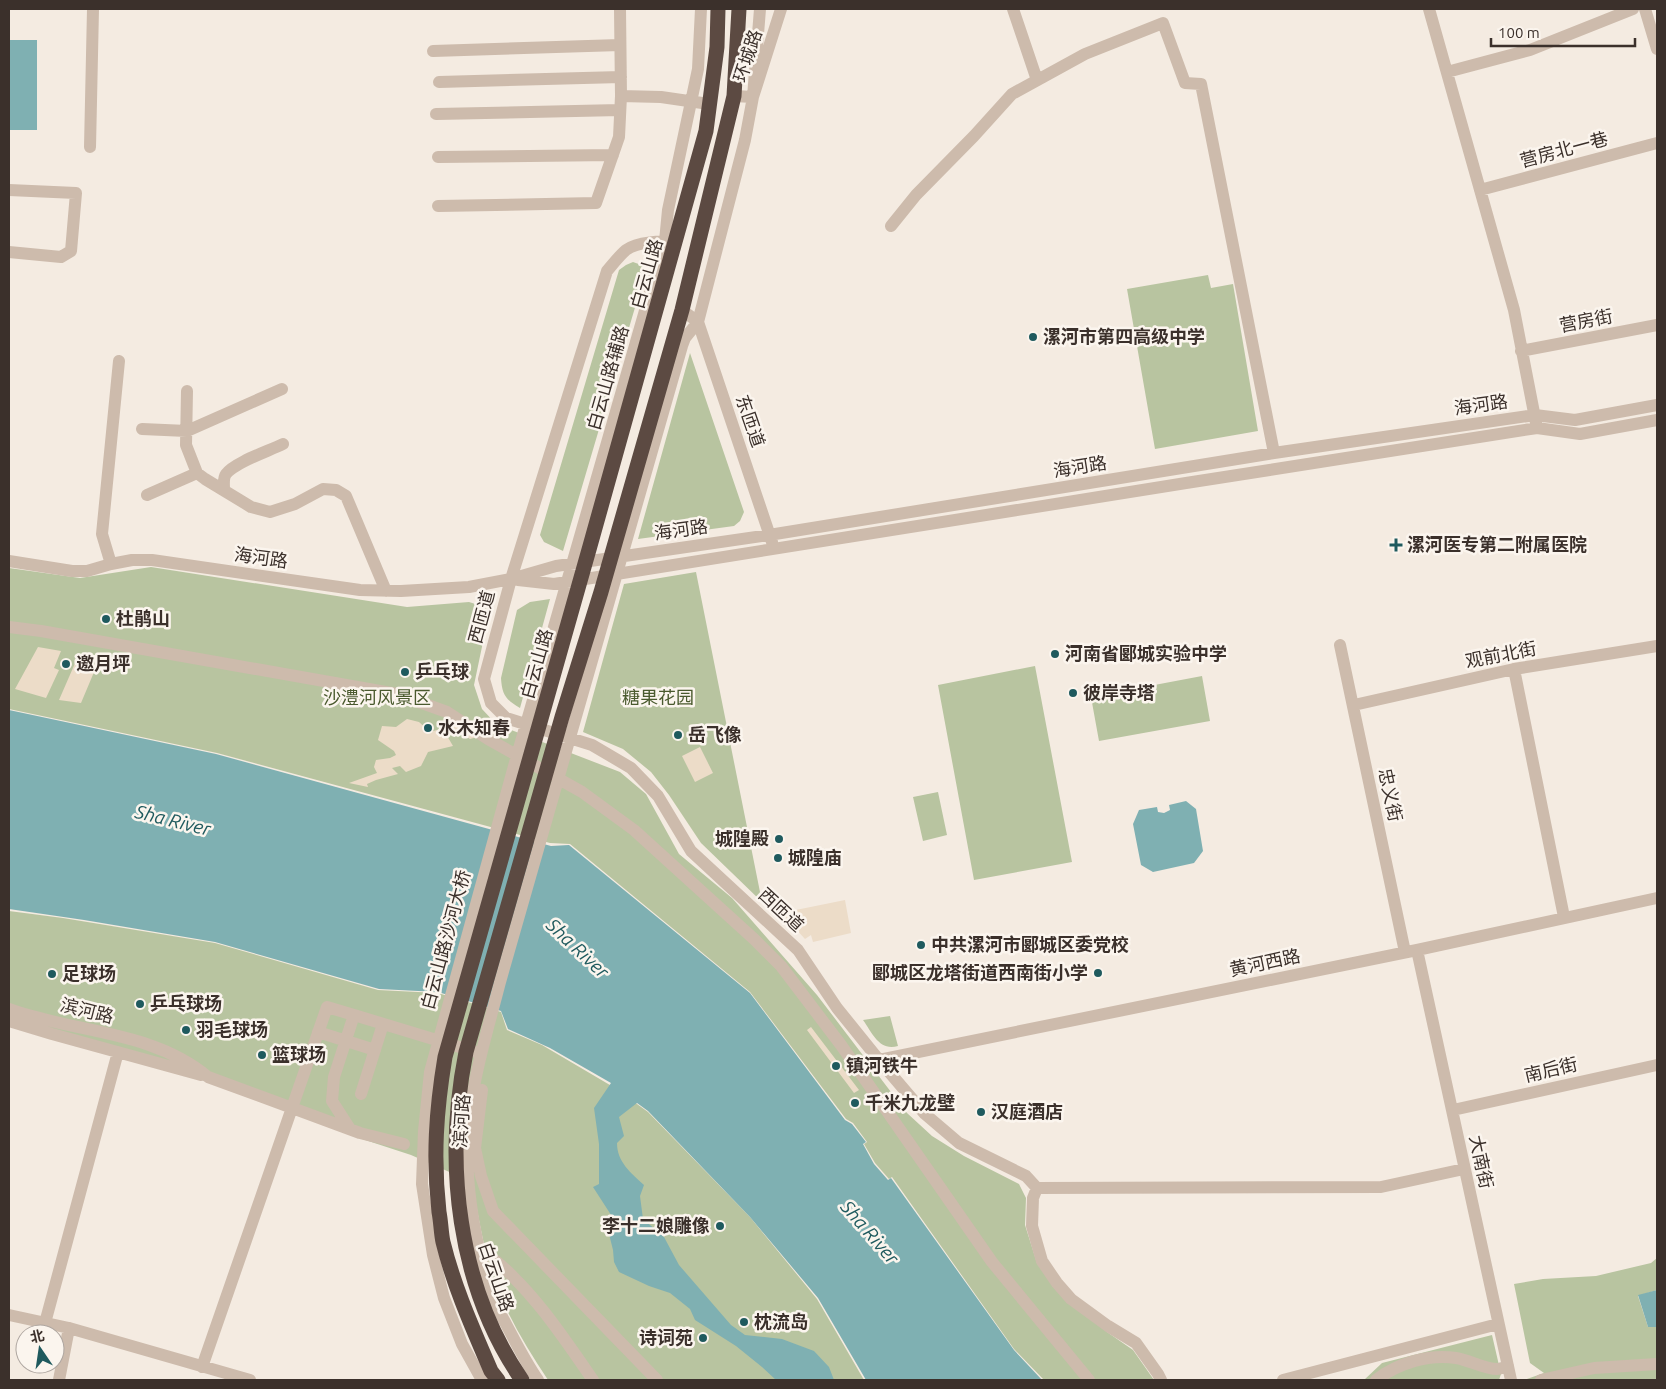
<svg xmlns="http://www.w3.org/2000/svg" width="1666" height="1389" viewBox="0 0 1666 1389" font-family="Ubuntu,'Noto Sans SC',sans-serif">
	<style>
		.green { fill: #b8c4a0 }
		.plaza { fill: #ecdcc8 }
		.water { fill: #7fb0b2 }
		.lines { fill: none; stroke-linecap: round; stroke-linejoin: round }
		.minor { stroke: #cdbbac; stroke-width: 12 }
		.highway { stroke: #5c4a42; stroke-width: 15 }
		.poi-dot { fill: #1f5a5e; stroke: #fbf5ee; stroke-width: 2 }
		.labels { text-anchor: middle; stroke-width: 5; stroke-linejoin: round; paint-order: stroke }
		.street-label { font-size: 18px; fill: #3b302b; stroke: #fbf5ee }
		.poi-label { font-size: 18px; font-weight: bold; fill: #3b302b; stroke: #fbf5ee; text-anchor: start }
		.park-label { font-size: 18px; fill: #4a5a2e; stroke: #fbf5ee }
		.water-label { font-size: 19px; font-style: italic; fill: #1f5a5e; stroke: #fbf5ee }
	</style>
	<rect width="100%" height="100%" fill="#f4ebe1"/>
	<path class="green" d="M 633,262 L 647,267 L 563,551 L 544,542 L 540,535 L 619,270 L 626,265 Z
		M 1208,275 L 1211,288 L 1233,284 L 1258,431 L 1155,449 L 1127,289 Z
		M 690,353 L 744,512 L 740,521 L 734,526 L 638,539 Z
		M 151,567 L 407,607 L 469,602 L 485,607 L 488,618 L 474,685 L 482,709 L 496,724 L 620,772 L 646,794 L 679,854 L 732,898 L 817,995 L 907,1113 L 932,1136 L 964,1156 L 1019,1184 L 1026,1198 L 1025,1225 L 1037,1263 L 1107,1332 L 1133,1350 L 1154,1380 L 1044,1380 L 1014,1349 L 892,1177 L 889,1179 L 875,1163 L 864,1144 L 867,1142 L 853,1123 L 846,1119 L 750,992 L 570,844 L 550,843 L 217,753 L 9,709 L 9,568 L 80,578 Z
		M 696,572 L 762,902 L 701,843 L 669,795 L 651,772 L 623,749 L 583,732 L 624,584 Z
		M 550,599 L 520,708 C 506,700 502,695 501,678 L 517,610 L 530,602 Z
		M 1035,666 L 1072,862 L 974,880 L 938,685 Z
		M 1202,676 L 1210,721 L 1099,741 L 1091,697 Z
		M 938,792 L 947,835 L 923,841 L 913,797 Z
		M 9,911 L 63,918 L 215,943 L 378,990 L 438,993 L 501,1012 L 507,1030 L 542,1045 L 615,1088 L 648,1112 L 750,1217 L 817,1299 L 864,1380 L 548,1380 C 529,1351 511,1322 498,1290 C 484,1256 479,1218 472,1182 L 411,1155 L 356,1137 L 209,1082 L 9,1026 Z
		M 890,1016 L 898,1046 C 879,1051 873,1034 863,1020 Z
		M 1657,1258 L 1657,1290 L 1638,1296 L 1648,1327 L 1657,1327 L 1657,1380 L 1524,1380 L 1544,1373 L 1530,1363 L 1514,1284 L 1543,1279 L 1596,1276 L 1651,1263 Z
		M 1492,1335 L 1501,1374 L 1499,1380 L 1362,1380 L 1364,1380 L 1382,1363 Z"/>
	<path class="plaza" d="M 38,647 L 61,651 L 54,668 L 59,670 L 46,698 L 15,689 Z
		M 76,661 L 97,665 L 81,703 L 59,700 Z
		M 407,719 L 419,722 L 430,732 L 440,729 L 443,724 L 446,724 L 448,719 L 477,737 L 470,739 L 452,727 L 447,730 L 446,734 L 453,746 L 428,752 L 421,766 L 406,772 L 400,766 L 392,768 L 398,774 L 376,780 L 367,784 L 368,787 L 349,783 L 377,773 L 374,767 L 376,760 L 390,758 L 396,755 L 394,751 L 378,740 L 382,726 L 396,727 Z
		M 700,747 L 713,773 L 695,782 L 682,756 Z
		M 845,900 L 851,933 L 813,942 L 811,935 L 805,939 L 781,913 Z
		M 811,1027 L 859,1090 L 854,1093 L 807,1030 Z"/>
	<path class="water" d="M 9,40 L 37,40 L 37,130 L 9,130 Z
		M 9,710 L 216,754 L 551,846 L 569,845 L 750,993 L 845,1120 L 852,1124 L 866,1142 L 863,1144 L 874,1164 L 888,1180 L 891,1178 L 1014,1350 L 1042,1380 L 866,1380 L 818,1298 L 750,1217 L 648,1111 L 637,1103 L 619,1117 L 624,1136 L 617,1143 C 617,1162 631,1173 644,1185 L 640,1196 L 643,1219 L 664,1237 L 679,1265 L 731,1325 L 745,1335 L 782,1339 L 814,1351 L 829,1367 L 834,1380 L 776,1380 L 762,1367 L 736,1346 L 695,1320 L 690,1309 L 670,1293 L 649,1286 L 619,1272 L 614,1262 L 613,1250 L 607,1226 L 613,1218 L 593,1187 L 599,1184 L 599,1144 L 594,1108 L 611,1083 L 550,1048 L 508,1029 L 501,1011 L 438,992 L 379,989 L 215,942 L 84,920 L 9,909 Z
		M 1186,801 L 1196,809 L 1203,851 L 1194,863 L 1153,872 L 1141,865 L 1133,824 L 1139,810 L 1157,807 L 1158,812 L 1164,813 L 1170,810 L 1169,805 Z
		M 1657,1290 L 1657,1327 L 1648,1327 L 1638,1295 Z"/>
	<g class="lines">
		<path class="minor" d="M 1013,9 L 1037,80
			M 1429,9 L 1514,310 L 1536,423
			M 1645,9 L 1657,49
			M 433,51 L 620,45
			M 1447,72 L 1530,50 L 1633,9
			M 439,82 L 621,77
			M 621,96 L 661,97 L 709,104
			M 734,96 L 753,97 L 781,9
			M 436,114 L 620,110
			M 90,147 L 93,9
			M 438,157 L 613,155
			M 9,190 L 76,193 L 71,251 L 61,257 L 9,252
			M 1480,190 L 1657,143
			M 438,206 L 596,203 L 619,137 L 621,96 L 620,9
			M 891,226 L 916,195 L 974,136 L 1012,94 L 1085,54 L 1163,23 L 1185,83 L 1201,84 L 1274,453
			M 676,243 C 662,240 637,242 626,250 C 619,256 613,264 607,271 L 511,579 L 484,679 L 491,703 L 506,718 L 592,745 L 631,768 L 658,796 L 691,851 L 798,950 L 837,1008 L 879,1060 L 925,1114 L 959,1143 L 1026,1176 L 1037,1188 L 1381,1187 L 1464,1169
			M 682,310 L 698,322 L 772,542
			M 1521,351 L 1657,325
			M 187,391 L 186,445 L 197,473 L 205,479 L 251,507 L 270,512 L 295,504 L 323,489 L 336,490 L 346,496 L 386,591
			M 142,429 L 187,431 L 282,389
			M 224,489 C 224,484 223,478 226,474 C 235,462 269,451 283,444
			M 147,495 L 197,473
			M 9,561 L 72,571 L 87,571 L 111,564 L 132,560 L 152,560 L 360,590 L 401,591 L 469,587 L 511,579 L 556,566 L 769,535 L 1274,453 L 1535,415 L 1575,420 L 1657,405
			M 111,564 L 102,534 L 119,361
			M 518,580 L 554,584 C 882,533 1209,478 1537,428 L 1580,434 L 1657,420
			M 9,627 L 41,631 L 397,694 L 447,712 L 488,739 L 582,792 L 634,830 L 754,939 L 781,966 L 841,1045 L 992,1262 L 1089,1380
			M 1340,645 L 1405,952
			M 1514,669 L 1564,917
			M 1354,705 L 1514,669 L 1657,646
			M 1417,950 L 1511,1380
			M 9,1009 C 74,1033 152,1030 208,1077 L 360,1133 L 404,1144
			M 9,1021 L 52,1034 L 201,1075
			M 318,1032 L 375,1050
			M 879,1060 L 1417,950 L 1657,898
			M 482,1090 L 475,1148 L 481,1176 L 493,1211 L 657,1380
			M 361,1094 L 383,1024
			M 1453,1110 L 1657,1065
			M 350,1129 L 332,1101 L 334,1077 L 354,1015 L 476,1052
			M 1037,1188 L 1033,1198 L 1032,1226 L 1042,1261 L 1057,1283 L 1071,1299 L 1108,1326 L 1136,1343 L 1158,1374 L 1161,1380
			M 496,1261 C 535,1294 564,1338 593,1380
			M 9,1315 L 69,1328 L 250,1380
			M 45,1323 L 118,1052
			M 202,1367 L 327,1007 L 354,1015
			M 59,1380 L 69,1328
			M 482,1380 L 462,1344 L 444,1298 L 433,1255 L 422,1184 L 424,1131 L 430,1072 L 514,766 L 665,241 L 668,210 L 698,69 L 701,9
			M 538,1380 C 526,1363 516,1343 506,1324 C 502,1316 496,1307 493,1297 C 473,1240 462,1171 470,1111 C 476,1067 489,1025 500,982 L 682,346 L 685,338 L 698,322 L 745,140 L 753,97 L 760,9
			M 1283,1380 L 1498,1324
			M 1376,1380 C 1398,1363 1428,1354 1456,1358 C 1469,1360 1485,1369 1497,1369 C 1500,1369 1505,1367 1508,1366
			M 1541,1380 L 1594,1368 L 1657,1364"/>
		<path class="highway" d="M 498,1380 L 491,1371 C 473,1329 454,1287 443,1242 C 441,1233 441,1222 439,1212 C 433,1158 436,1111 445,1057 L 590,546 L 706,131 L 717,47 L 718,9
			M 522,1380 C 457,1286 444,1162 466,1052 L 562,717 L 601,592 L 682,310 L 734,96 L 739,9"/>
	</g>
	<g class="poi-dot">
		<circle cx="1033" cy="337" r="5"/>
		<path d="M1393.5 537.5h5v5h5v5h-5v5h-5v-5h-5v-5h5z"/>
		<circle cx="106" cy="619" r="5"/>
		<circle cx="1055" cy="654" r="5"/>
		<circle cx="66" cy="664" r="5"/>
		<circle cx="405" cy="672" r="5"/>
		<circle cx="1073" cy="693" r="5"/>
		<circle cx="428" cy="728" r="5"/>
		<circle cx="678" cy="735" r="5"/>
		<circle cx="779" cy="839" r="5"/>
		<circle cx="778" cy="858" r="5"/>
		<circle cx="921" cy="945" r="5"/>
		<circle cx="1098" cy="973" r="5"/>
		<circle cx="52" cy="974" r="5"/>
		<circle cx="140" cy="1004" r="5"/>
		<circle cx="186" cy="1030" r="5"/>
		<circle cx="262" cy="1055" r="5"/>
		<circle cx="836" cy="1066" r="5"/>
		<circle cx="855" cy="1103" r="5"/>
		<circle cx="981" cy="1112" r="5"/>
		<circle cx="720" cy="1226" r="5"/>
		<circle cx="744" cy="1322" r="5"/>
		<circle cx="703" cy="1338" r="5"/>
	</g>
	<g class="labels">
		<g class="street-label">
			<text transform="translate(748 56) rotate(-72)" y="6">环城路</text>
			<text transform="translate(1564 150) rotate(-15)" y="6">营房北一巷</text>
			<text transform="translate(647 274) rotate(-74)" y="6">白云山路</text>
			<text transform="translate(1586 321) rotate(-11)" y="6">营房街</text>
			<text transform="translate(608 378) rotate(-74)" y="6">白云山路辅路</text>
			<text transform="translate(1481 405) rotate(-8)" y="6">海河路</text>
			<text transform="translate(750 421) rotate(71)" y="6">东匝道</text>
			<text transform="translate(1080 467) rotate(-9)" y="6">海河路</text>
			<text transform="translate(681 530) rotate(-8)" y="6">海河路</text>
			<text transform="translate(261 558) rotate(8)" y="6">海河路</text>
			<text transform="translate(482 617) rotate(-75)" y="6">西匝道</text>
			<text transform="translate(1501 655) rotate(-11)" y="6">观前北街</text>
			<text transform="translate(537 664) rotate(-74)" y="6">白云山路</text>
			<text transform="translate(1390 795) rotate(78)" y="6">忠义街</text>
			<text transform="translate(781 910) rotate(43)" y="6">西匝道</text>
			<text transform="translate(446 940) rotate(-75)" y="6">白云山路沙河大桥</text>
			<text transform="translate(1265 963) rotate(-12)" y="6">黄河西路</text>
			<text transform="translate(87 1011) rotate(14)" y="6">滨河路</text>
			<text transform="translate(1551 1070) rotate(-13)" y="6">南后街</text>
			<text transform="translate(462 1121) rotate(-86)" y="6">滨河路</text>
			<text transform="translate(1481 1162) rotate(78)" y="6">大南街</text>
			<text transform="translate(496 1277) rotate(71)" y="6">白云山路</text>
		</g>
		<g class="poi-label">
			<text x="1043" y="343">漯河市第四高级中学</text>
			<text x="1407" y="551">漯河医专第二附属医院</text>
			<text x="116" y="625">杜鹃山</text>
			<text x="1065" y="660">河南省郾城实验中学</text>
			<text x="76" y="670">邀月坪</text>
			<text x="415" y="678">乒乓球</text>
			<text x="1083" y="699">彼岸寺塔</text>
			<text x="438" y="734">水木知春</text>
			<text x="688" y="741">岳飞像</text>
			<text x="769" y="845" text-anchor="end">城隍殿</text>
			<text x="788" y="864">城隍庙</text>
			<text x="931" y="951">中共漯河市郾城区委党校</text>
			<text x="1088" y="979" text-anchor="end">郾城区龙塔街道西南街小学</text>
			<text x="62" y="980">足球场</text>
			<text x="150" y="1010">乒乓球场</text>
			<text x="196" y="1036">羽毛球场</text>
			<text x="272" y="1061">篮球场</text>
			<text x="846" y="1072">镇河铁牛</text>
			<text x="865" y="1109">千米九龙壁</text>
			<text x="991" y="1118">汉庭酒店</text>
			<text x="710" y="1232" text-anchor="end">李十二娘雕像</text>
			<text x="754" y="1328">枕流岛</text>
			<text x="693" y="1344" text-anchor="end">诗词苑</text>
		</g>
		<g class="park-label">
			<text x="377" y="704">沙澧河风景区</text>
			<text x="658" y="704">糖果花园</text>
		</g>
		<g class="water-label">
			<text transform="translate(173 820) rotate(14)" y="7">Sha River</text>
			<text transform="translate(578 948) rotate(43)" y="7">Sha River</text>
			<text transform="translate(870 1232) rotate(49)" y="7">Sha River</text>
		</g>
	</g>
	<rect width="1666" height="1389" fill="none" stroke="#3b302b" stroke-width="20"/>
	<g transform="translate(40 1349) rotate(347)"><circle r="24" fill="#fbf5ee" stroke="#aea6a0"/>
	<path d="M0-4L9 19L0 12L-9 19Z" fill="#1f5a5e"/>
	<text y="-8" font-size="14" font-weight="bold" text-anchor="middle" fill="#3b302b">北</text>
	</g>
	<path d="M1491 38v8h144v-8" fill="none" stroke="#3b302b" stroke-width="2.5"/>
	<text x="1498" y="38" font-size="15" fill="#3b302b" stroke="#fbf5ee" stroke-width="4" paint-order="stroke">100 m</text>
</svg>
